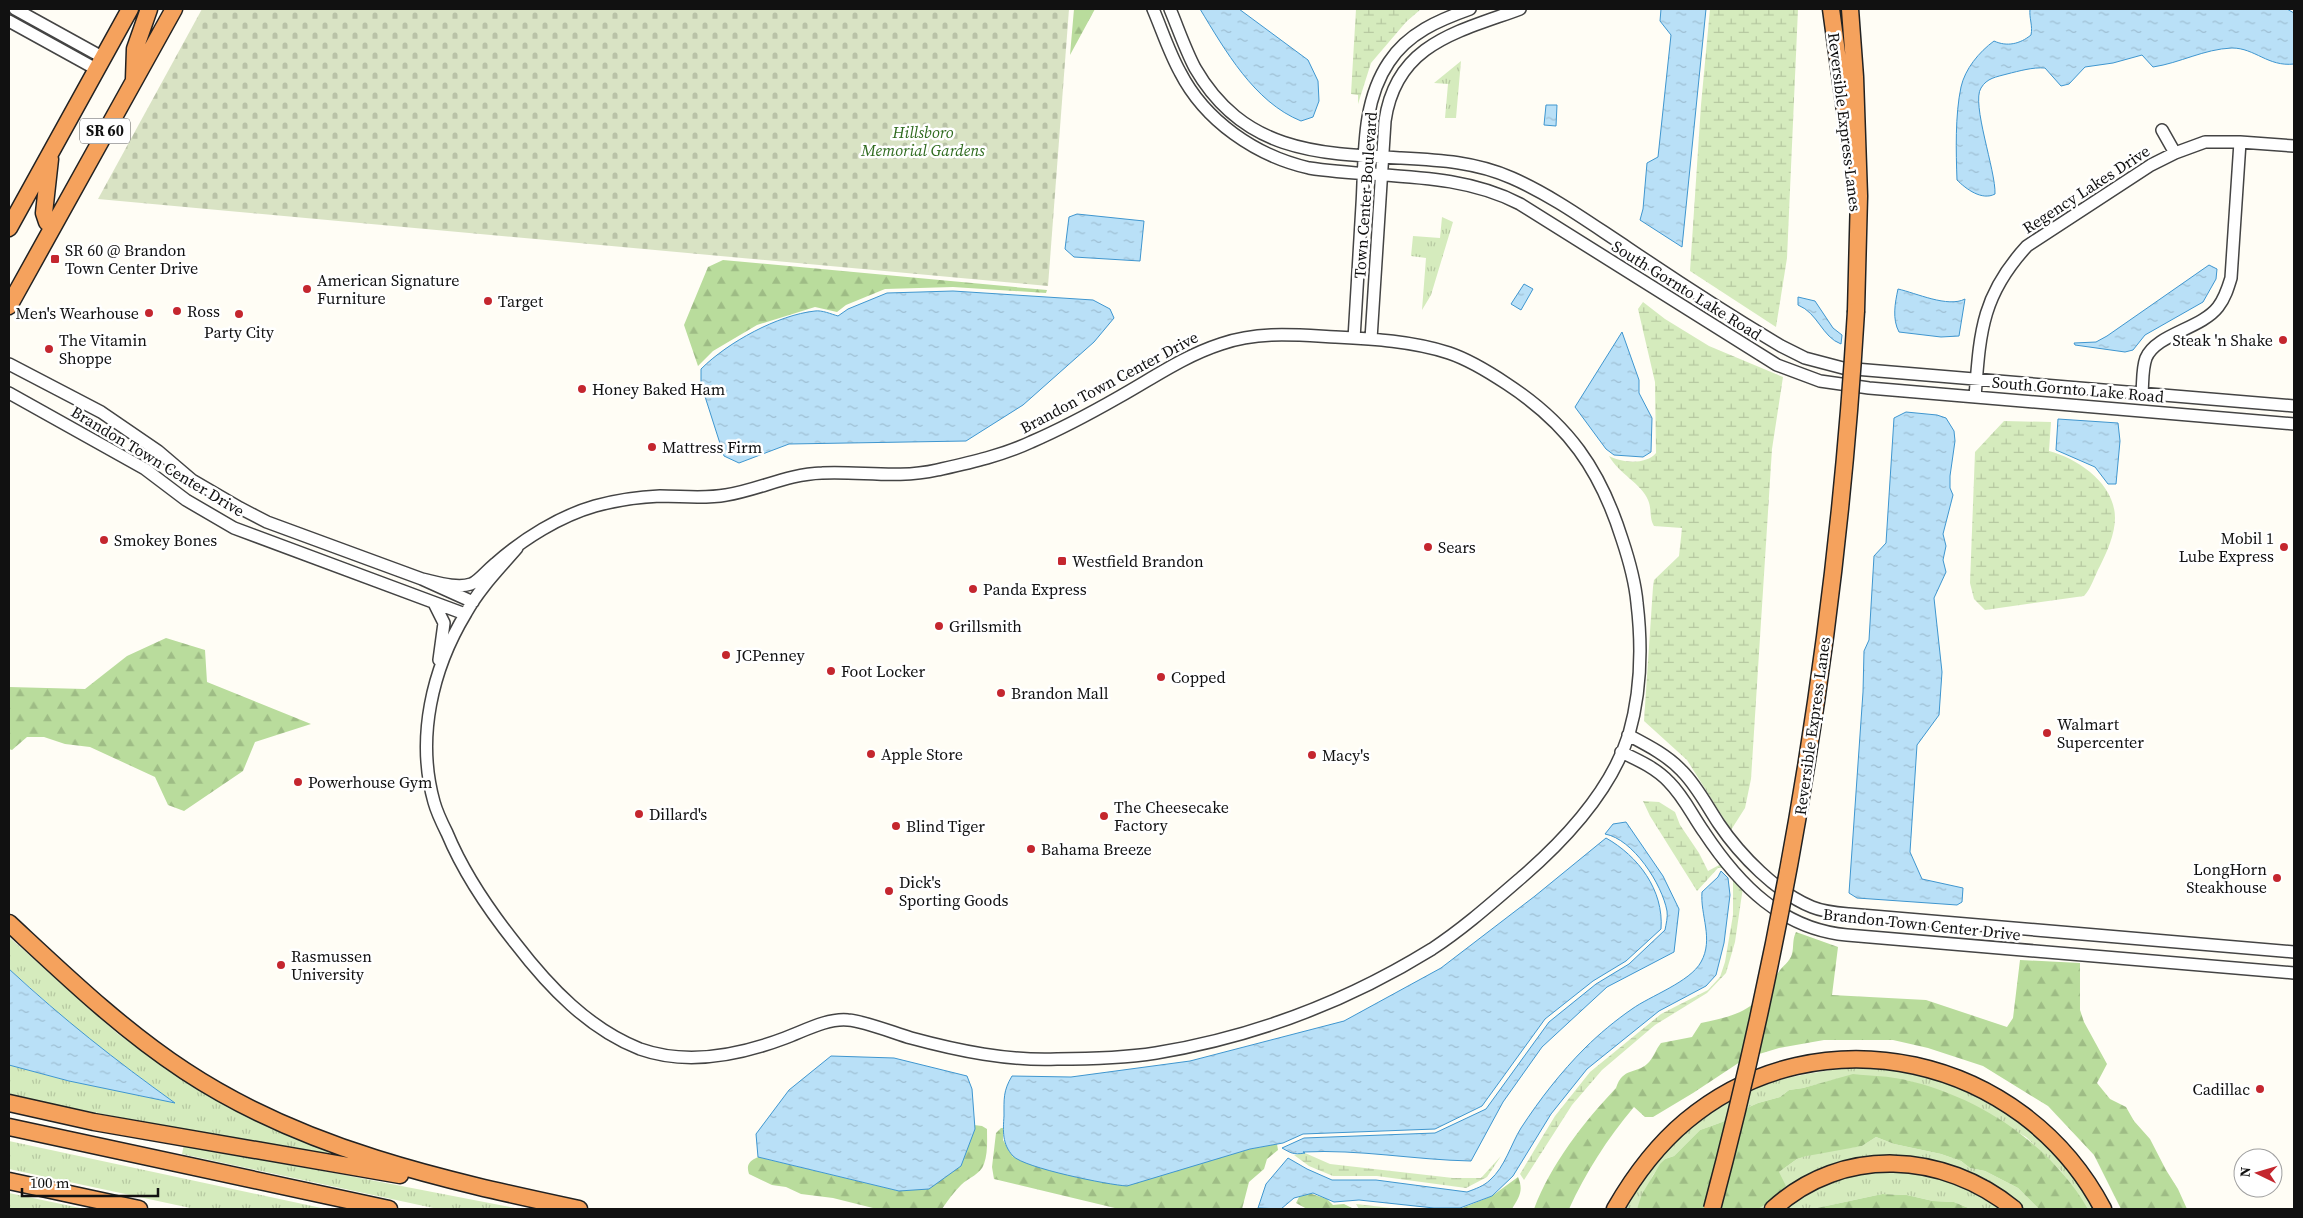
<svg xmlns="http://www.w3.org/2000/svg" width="2303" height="1218" viewBox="0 0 2303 1218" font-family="'Source Serif 4',serif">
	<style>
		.grass { fill: url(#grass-tufts) }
		.forest { fill: url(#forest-firs) }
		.wetland { fill: url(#wetland-marsh) }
		.cemetery { fill: url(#cemetery-stones) }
		.water { fill: url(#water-ripples); stroke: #3f96cf }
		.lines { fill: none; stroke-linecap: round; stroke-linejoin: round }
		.minor-casing { stroke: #444; stroke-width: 14 }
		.highway-casing { stroke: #222; stroke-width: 19 }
		.minor { stroke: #fff; stroke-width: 11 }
		.highway { stroke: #f5a25d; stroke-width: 16 }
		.highway-bridge-casing { stroke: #222; stroke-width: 19; stroke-linecap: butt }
		.highway-bridge { stroke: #f5a25d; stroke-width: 16 }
		.poi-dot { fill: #c4262e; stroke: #fff; stroke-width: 2 }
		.labels { text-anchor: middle; stroke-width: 5; stroke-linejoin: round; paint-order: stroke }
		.shield { fill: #fff; stroke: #585858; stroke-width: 1 }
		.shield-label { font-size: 15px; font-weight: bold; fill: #111 }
		.street-label { font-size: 16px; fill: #111; stroke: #fff }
		.park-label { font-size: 16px; font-style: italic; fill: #2f6b1f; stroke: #fff }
		.poi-label { font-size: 16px; fill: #111; stroke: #fff; text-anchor: start }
	</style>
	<defs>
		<pattern id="grass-tufts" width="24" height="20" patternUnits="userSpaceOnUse" patternTransform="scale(1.25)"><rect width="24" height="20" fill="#d5ebbd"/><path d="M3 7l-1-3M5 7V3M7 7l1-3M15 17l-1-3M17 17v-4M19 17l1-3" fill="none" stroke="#b6c8a1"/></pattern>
		<pattern id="forest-firs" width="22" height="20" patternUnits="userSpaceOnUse" patternTransform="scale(1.25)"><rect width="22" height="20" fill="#b9dc9c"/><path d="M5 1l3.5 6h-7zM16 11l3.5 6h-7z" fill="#9ebc85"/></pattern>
		<pattern id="wetland-marsh" width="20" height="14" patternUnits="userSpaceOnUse" patternTransform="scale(1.25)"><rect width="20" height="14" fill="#d5ebbd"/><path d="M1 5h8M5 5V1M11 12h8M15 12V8" fill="none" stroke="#b6c8a1"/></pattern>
		<pattern id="cemetery-stones" width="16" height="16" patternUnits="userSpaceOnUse" patternTransform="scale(1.25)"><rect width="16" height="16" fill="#d9e3c4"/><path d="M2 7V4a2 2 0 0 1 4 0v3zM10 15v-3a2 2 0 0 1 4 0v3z" fill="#b9c2a7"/></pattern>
		<pattern id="water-ripples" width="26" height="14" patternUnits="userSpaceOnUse" patternTransform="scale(1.25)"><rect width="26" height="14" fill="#b9e0f7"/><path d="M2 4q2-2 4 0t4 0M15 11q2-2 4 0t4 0" fill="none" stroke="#9ebfd3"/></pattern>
	</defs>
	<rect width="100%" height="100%" fill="#fffdf5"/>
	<path class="grass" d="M 1461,61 L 1456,118 L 1445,118 L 1448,84 L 1434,83 Z
		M 1442,217 L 1453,222 L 1431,295 L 1422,310 L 1426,258 L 1411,256 L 1413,236 L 1440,238 Z
		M 9,937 L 118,1034 L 178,1075 L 353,1158 L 352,1162 L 9,1096 L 9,1065 L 69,1081 L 173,1102 L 82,1034 L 9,969 Z
		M 1859,1066 C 1888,1068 1918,1071 1945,1081 C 1988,1096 2038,1129 2066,1165 C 2077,1178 2086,1195 2095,1209 L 2088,1209 L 2061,1171 L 2026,1137 L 1949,1094 L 1906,1080 L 1833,1080 L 1803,1088 L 1789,1090 L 1780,1097 L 1758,1103 L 1731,1115 L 1725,1121 L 1700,1130 L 1674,1156 L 1665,1159 L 1653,1175 L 1637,1209 L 1624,1209 C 1658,1150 1713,1100 1780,1080 C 1806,1073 1832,1070 1859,1066 Z
		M 1876,1137 L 1894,1144 L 1941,1154 L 1961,1161 L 1970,1168 L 1985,1171 L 2018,1188 L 2039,1209 L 2020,1209 L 1918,1161 L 1784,1192 L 1763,1209 L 1758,1209 L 1779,1172 L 1797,1159 L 1819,1152 L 1862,1146 Z
		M 9,1141 L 326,1209 L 195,1209 L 9,1169 Z
		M 184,1144 L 520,1209 L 438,1209 L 182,1154 Z
		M 1903,1170 L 1951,1179 L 2005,1209 L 1971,1209 L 1954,1202 L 1933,1201 L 1907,1195 L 1882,1194 L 1812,1209 L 1784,1209 C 1827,1180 1852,1173 1903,1170 Z
		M 9,1193 L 85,1209 L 9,1209 Z"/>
	<path class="forest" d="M 1074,9 L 1095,9 L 1070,55 Z
		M 723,260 L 1047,290 L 1046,293 L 953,287 L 885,289 L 846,305 L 837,312 L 815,307 L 757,325 L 713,351 L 698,366 L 684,325 L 708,267 Z
		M 166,638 L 205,650 L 207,682 L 311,724 L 255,742 L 243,771 L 184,811 L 168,805 L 155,777 L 90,747 L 65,744 L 44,737 L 27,737 L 12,750 L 9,749 L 9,687 L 85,689 L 127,656 Z
		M 1796,932 L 1838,947 L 1832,995 L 1926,1000 L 2007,1027 L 2013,1018 L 2020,960 L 2080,963 L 2080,1010 L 2084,1022 L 2107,1064 L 2097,1083 L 2110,1099 L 2126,1107 L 2134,1121 L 2150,1139 L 2166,1170 L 2178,1189 L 2187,1209 L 2121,1209 L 2094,1155 L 2048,1106 L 1983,1066 L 1928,1048 L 1893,1040 L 1824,1040 L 1779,1048 L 1746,1058 L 1693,1093 L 1653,1117 L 1645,1117 L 1634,1107 C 1607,1139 1586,1172 1569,1209 L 1534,1209 C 1551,1164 1583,1123 1616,1088 C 1623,1067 1636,1074 1647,1064 C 1653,1059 1656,1049 1661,1043 L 1692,1037 L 1701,1023 C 1744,1014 1754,1010 1778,973 C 1782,966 1790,962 1792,954 C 1794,947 1792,940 1796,932 Z
		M 1853,1074 C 1871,1076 1889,1076 1906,1080 C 1980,1097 2050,1144 2088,1209 L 2039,1209 L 2018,1188 L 1985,1171 L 1970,1168 L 1961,1161 L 1941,1154 L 1894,1144 L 1876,1137 L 1862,1146 L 1807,1156 L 1797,1159 L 1779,1172 L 1786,1186 L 1772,1200 L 1758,1209 L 1637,1209 L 1642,1194 L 1660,1164 L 1665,1159 L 1674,1156 L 1700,1130 L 1725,1121 L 1731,1115 L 1758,1103 L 1780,1097 L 1789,1090 L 1803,1088 Z
		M 974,1125 L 982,1126 L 987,1129 C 987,1140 988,1153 984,1164 C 980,1175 969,1177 961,1185 C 954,1192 948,1200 942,1209 L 877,1209 L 833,1198 L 801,1194 L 786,1187 L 772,1185 L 749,1174 C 746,1165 749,1161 758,1157 L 899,1191 L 975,1129 Z
		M 1001,1128 L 1003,1128 L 1003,1140 L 1013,1157 L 1170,1172 L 1250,1149 L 1277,1144 L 1278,1150 L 1267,1159 L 1264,1169 L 1249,1182 L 1242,1209 L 1119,1209 L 994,1179 L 992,1167 L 996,1133 Z
		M 1518,1177 C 1524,1191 1519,1197 1512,1209 L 1460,1209 L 1492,1196 Z
		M 1309,1193 L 1327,1199 L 1333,1205 L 1344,1204 L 1354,1209 L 1307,1209 L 1296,1203 L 1299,1197 Z
		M 1882,1194 L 1907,1195 L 1933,1201 L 1954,1202 L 1971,1209 L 1812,1209 Z"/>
	<path class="wetland" d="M 1356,9 L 1421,9 L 1406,22 L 1371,63 L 1358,104 L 1358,95 L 1351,94 Z
		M 1710,9 L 1798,9 L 1787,258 L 1776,327 L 1690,271 L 1701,105 Z
		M 1643,302 L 1665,319 L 1709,346 L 1783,377 L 1772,449 L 1751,779 L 1745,808 L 1731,830 L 1687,760 L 1644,721 L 1653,587 L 1654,580 L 1679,556 L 1682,528 L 1654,526 C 1649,518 1652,509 1648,500 C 1642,484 1618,473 1609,456 C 1622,463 1646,465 1656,453 L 1655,382 L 1638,309 Z
		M 2004,421 L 2051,422 L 2049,451 C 2079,459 2115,484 2115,518 C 2115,534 2107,552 2100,566 C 2095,575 2091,589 2084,596 L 1985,610 L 1974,599 L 1970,583 L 1975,452 Z
		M 1643,801 L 1659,802 L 1675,812 L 1680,825 L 1699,853 L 1708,871 L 1721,864 L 1725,868 L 1718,868 L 1697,891 L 1650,816 Z
		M 1733,878 L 1743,887 L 1735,942 L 1726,973 L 1707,993 L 1655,1025 L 1602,1070 L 1572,1105 L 1524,1180 L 1520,1174 L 1555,1116 L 1590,1072 L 1661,1014 L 1708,990 L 1720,977 L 1725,962 L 1733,915 Z
		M 1305,1153 L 1330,1164 L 1453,1178 L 1481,1178 L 1501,1156 L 1487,1177 L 1466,1188 L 1377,1176 L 1333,1176 L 1309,1166 L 1294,1155 Z
		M 1356,1204 L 1400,1209 L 1359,1209 Z"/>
	<path class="cemetery" d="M 202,9 L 1069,9 L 1048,286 L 98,199 Z"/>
	<path class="water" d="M 1200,9 L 1239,9 L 1308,60 L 1318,81 L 1319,101 L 1313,117 L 1301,121 C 1254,102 1225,50 1200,9 Z
		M 1661,9 L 1706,9 L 1682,247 L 1640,220 L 1643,209 L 1647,163 L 1658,157 L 1671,35 L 1660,21 Z
		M 2030,9 L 2287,9 L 2294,13 L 2294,64 C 2268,67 2255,48 2232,48 C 2204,49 2180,63 2153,67 L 2142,55 L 2113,63 L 2085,67 L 2069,84 L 2061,86 L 2045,68 C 2033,67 2019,71 2007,74 C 1996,77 1987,78 1981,88 C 1971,103 1996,171 1995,194 C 1982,201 1966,189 1957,180 C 1956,152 1955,115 1961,87 C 1965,69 1979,52 1994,41 C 2007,47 2020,44 2031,35 C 2033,26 2029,18 2030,9 Z
		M 1546,105 L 1557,105 L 1556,126 L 1544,125 Z
		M 1077,214 L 1144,221 L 1140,261 L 1074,257 L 1065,249 L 1069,217 Z
		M 2209,265 L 2217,269 L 2216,279 L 2203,302 L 2145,335 L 2133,350 L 2125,352 L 2075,345 L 2074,343 L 2096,342 L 2107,336 Z
		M 1524,284 L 1533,289 L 1521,310 L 1511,304 Z
		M 1898,289 C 1916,293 1948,308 1965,299 L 1959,336 L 1941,337 L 1899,332 C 1892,319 1895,303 1898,289 Z
		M 953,291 L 1093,300 L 1110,309 L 1114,318 L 1094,342 L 1023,405 L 966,441 L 789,444 L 739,463 L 724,456 L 701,384 L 701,369 C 728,342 778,315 815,311 C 822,310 831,314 838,316 L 848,309 L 887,293 Z
		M 1798,297 L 1815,301 L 1833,328 L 1842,335 L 1841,344 C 1822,337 1818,313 1798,305 Z
		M 1622,332 L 1639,380 L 1639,393 L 1652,418 L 1651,452 L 1643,457 L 1614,455 L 1606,449 L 1575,407 Z
		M 1906,412 L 1937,415 L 1946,418 L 1954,431 L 1955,441 L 1950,476 L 1950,488 L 1953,495 L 1943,534 L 1946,546 L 1943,560 L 1946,572 L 1934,598 L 1942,672 L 1939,715 L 1917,745 L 1910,852 L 1922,879 L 1963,888 L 1962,902 L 1957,905 L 1857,898 L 1849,893 L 1863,692 L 1864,651 L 1869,640 L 1874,556 L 1886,543 L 1894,418 Z
		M 2058,419 L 2118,423 L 2120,441 L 2116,484 L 2108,484 L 2095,467 L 2056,450 Z
		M 1626,822 L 1663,876 L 1679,909 L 1674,952 L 1607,987 L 1542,1047 L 1503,1102 L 1471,1161 C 1415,1160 1359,1149 1303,1152 L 1305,1153 C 1293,1155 1291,1153 1282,1148 L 1304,1138 L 1435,1133 L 1486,1109 L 1549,1022 L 1596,984 L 1629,964 L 1665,930 C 1666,924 1668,917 1667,911 C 1662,884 1633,839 1605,834 L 1613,824 Z
		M 1606,838 C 1638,856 1664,890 1661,929 L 1626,961 L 1593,981 L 1545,1019 L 1482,1106 L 1435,1129 L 1303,1134 L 1283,1143 L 1250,1149 L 1127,1186 C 1109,1185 1024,1168 1013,1156 C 1002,1144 1003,1131 1004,1116 C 1004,1099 1003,1091 1012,1076 L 1071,1077 L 1190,1061 L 1344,1021 L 1441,968 L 1535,896 Z
		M 1721,871 L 1728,878 L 1730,895 L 1724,943 L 1716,975 L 1706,986 L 1659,1011 L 1587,1069 L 1551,1114 L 1513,1176 L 1492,1196 L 1460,1208 L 1434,1208 L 1359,1200 L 1334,1202 L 1313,1193 L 1294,1198 L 1281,1209 L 1258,1208 L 1266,1184 L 1288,1158 L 1307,1169 L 1332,1180 L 1376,1180 L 1467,1192 C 1475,1189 1484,1186 1490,1180 C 1505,1167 1511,1144 1521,1128 C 1540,1099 1561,1072 1585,1048 C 1599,1034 1616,1020 1632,1009 C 1650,996 1690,982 1701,962 C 1714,939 1700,915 1702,892 L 1718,877 Z
		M 9,969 C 63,1019 115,1060 175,1103 L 69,1081 L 9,1065 Z
		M 831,1056 L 894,1058 L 967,1076 L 972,1089 L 975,1129 L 961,1166 L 929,1189 L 899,1191 L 758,1157 L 756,1134 L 789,1090 Z"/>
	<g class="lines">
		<defs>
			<path id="minor" d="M 15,9 L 102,57
				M 1153,9 C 1162,30 1169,52 1180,72 C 1205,121 1256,156 1309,168 C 1379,179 1455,170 1520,204 L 1777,365 L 1820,381 L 1869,388 L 2294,424
				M 1170,9 C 1178,28 1185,49 1195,68 C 1243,151 1316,154 1401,158 C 1440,160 1476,162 1512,178 C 1553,196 1591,224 1628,248 C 1678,282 1729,315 1781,346 L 1805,358 L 1843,368 L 2294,406
				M 9,21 L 96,69
				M 2162,130 L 2175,153
				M 1354,338 C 1357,294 1359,250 1362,205 C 1365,157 1361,103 1389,62 C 1408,33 1439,20 1470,9
				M 1371,339 L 1385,121 C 1396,44 1457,32 1520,9
				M 9,364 L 101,412 L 158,451 L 192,480 L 240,508 L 267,522 L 422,579 L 473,602
				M 9,393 L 145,469 L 186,500 L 234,528 L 465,614
				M 2142,393 C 2143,382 2142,369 2146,358 C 2156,334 2201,329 2218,307 C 2225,298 2228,288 2231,278 L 2240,142
				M 1975,397 C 1980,333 1981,296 2027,246 L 2151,165 L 2175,153 L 2205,142 L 2240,142 L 2294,146
				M 422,579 C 436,582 457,589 471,584 C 478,582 490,567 496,563 C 523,539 560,516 595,506 C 617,500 637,497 660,496 C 682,496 704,499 726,495 C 759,490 787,474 822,473 C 860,471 898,479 937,470 C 968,463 1001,456 1031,442 C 1061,429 1091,413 1119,397 C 1153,378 1184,356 1221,344 C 1259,331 1296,335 1335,337 C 1373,339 1412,341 1449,353 C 1470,360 1489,372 1507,384 C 1568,424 1600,469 1622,539 C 1629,560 1635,580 1637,603 C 1642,645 1641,692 1629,734 C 1611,791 1566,839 1522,877 C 1493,902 1464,928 1432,949 C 1348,1001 1253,1037 1156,1053 C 1124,1058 1090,1059 1057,1059 C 1008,1061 959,1051 911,1038 C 894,1033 864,1021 848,1020 C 827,1018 804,1031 785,1038 C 740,1055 688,1066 640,1049 C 589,1029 549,987 516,944 C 488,909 464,874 447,833 C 442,823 437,813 434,802 C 416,738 432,669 466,613 C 479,589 499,569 517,548
				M 434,603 L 444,623 L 439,660
				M 1628,735 C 1647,745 1667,755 1682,771 C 1697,786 1707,806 1719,824 C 1740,855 1777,893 1812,907 C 1824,912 1837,913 1849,914 L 2294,952
				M 1621,752 C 1638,760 1656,768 1669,782 C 1684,797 1692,815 1704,832 C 1739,885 1782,929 1847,935 L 2294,973"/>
			<path id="highway" d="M 1831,9 L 1849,140
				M 1850,9 L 1855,77 L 1859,196 L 1856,311
				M 134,79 L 135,49 L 149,9
				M 50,159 L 44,213 L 47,222 L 53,227
				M 9,228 L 130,9
				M 9,306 L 174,9
				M 9,923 C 65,975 121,1029 185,1071 C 303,1149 443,1180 579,1209
				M 9,1103 L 94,1122 L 400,1175
				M 9,1127 L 389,1209
				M 9,1181 L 139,1209
				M 1615,1209 C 1634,1176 1656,1146 1686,1121 C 1820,1009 2023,1056 2103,1209
				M 1773,1209 C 1843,1145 1944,1152 2014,1209"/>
		</defs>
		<use href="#minor" class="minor-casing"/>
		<use href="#highway" class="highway-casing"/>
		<use href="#minor" class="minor"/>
		<use href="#highway" class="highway"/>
		<defs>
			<path id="highway-bridge" d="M 1712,1209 C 1790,915 1838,615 1856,311"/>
		</defs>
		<use href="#highway-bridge" class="highway-bridge-casing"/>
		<use href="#highway-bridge" class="highway-bridge"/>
	</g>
	<g class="poi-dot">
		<rect x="50" y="254" width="10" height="10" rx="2.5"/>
		<circle cx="307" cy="289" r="5"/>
		<circle cx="488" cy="301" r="5"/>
		<circle cx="177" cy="311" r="5"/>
		<circle cx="149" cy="313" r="5"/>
		<circle cx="239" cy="314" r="5"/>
		<circle cx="2283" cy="340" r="5"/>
		<circle cx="49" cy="349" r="5"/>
		<circle cx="582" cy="389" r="5"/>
		<circle cx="652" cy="447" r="5"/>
		<circle cx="104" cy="540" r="5"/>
		<circle cx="1428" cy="547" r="5"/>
		<circle cx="2284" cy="547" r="5"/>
		<rect x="1057" y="556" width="10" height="10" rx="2.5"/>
		<circle cx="973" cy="589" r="5"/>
		<circle cx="939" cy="626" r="5"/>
		<circle cx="726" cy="655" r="5"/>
		<circle cx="831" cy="671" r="5"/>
		<circle cx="1161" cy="677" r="5"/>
		<circle cx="1001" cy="693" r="5"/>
		<circle cx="2047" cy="733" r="5"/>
		<circle cx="871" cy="754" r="5"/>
		<circle cx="1312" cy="755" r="5"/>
		<circle cx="298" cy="782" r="5"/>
		<circle cx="639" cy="814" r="5"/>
		<circle cx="1104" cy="816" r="5"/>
		<circle cx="896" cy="826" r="5"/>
		<circle cx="1031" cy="849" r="5"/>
		<circle cx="2277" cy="878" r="5"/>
		<circle cx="889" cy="891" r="5"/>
		<circle cx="281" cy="965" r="5"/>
		<circle cx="2260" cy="1089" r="5"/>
	</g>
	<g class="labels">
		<rect class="shield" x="80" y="118.5" width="50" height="25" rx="4"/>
		<g class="shield-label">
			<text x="105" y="136">SR 60</text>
		</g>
		<g class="street-label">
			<text transform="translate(1845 122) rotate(83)" y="6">Reversible Express Lanes</text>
			<text transform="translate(2086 189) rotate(-33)" y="6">Regency Lakes Drive</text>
			<text transform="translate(1365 195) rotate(-86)" y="6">Town Center Boulevard</text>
			<text transform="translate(1687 290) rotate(32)" y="6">South Gornto Lake Road</text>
			<text transform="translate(1109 382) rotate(-28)" y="6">Brandon Town Center Drive</text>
			<text transform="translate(2078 389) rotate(5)" y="6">South Gornto Lake Road</text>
			<text transform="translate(158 461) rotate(31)" y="6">Brandon Town Center Drive</text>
			<text transform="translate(1812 726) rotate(-82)" y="6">Reversible Express Lanes</text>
			<text transform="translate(1922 924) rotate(6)" y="6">Brandon Town Center Drive</text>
		</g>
		<g class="park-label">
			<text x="923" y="138">Hillsboro<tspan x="923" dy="18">Memorial Gardens</tspan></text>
		</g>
		<g class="poi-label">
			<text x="65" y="256">SR 60 @ Brandon<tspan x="65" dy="18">Town Center Drive</tspan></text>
			<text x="317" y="286">American Signature<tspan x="317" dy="18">Furniture</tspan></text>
			<text x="498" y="307">Target</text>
			<text x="187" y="317">Ross</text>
			<text x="139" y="319" text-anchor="end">Men's Wearhouse</text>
			<text x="239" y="338" text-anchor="middle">Party City</text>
			<text x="59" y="346">The Vitamin<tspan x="59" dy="18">Shoppe</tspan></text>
			<text x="2273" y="346" text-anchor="end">Steak 'n Shake</text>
			<text x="592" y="395">Honey Baked Ham</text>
			<text x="662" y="453">Mattress Firm</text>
			<text x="2274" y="544" text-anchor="end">Mobil 1<tspan x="2274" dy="18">Lube Express</tspan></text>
			<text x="114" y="546">Smokey Bones</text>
			<text x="1438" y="553">Sears</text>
			<text x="1072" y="567">Westfield Brandon</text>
			<text x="983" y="595">Panda Express</text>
			<text x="949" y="632">Grillsmith</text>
			<text x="736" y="661">JCPenney</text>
			<text x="841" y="677">Foot Locker</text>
			<text x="1171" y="683">Copped</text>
			<text x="1011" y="699">Brandon Mall</text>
			<text x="2057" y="730">Walmart<tspan x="2057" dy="18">Supercenter</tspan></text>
			<text x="881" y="760">Apple Store</text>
			<text x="1322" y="761">Macy's</text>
			<text x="308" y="788">Powerhouse Gym</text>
			<text x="1114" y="813">The Cheesecake<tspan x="1114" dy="18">Factory</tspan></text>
			<text x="649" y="820">Dillard's</text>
			<text x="906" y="832">Blind Tiger</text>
			<text x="1041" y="855">Bahama Breeze</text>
			<text x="2267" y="875" text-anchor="end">LongHorn<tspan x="2267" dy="18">Steakhouse</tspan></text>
			<text x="899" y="888">Dick's<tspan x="899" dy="18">Sporting Goods</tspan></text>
			<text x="291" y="962">Rasmussen<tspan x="291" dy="18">University</tspan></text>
			<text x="2250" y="1095" text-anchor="end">Cadillac</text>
		</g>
	</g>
	<rect width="2303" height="1218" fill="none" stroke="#111111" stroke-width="20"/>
	<g transform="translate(2258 1173) rotate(275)"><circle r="24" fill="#ffffff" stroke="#a0a0a0"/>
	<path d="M0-4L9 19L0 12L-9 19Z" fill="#c4262e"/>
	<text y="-8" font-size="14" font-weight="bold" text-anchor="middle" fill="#111111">N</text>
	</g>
	<path d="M22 1188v8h136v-8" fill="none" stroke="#111111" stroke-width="2.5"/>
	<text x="30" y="1188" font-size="15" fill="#111111" stroke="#ffffff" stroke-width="4" paint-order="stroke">100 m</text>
</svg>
